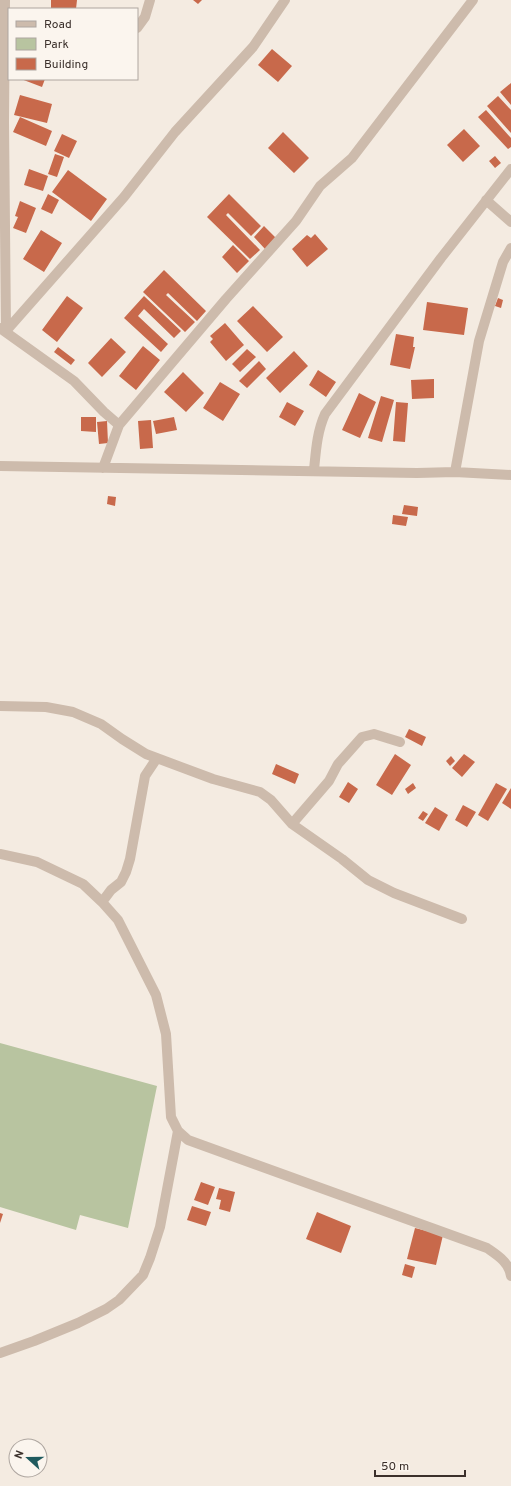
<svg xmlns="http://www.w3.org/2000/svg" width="511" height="1486" viewBox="0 0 511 1486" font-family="Overpass,sans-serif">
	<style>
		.green { fill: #b8c4a0 }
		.building { fill: #c8694b }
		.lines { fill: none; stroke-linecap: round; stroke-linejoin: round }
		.minor { stroke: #cdbbac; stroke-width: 10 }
	</style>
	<rect width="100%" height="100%" fill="#f4ebe1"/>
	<path class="green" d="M 0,1043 L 157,1086 L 128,1228 L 80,1215 L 76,1230 L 0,1207 Z"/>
	<path class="building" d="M 51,0 L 77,0 L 76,9 L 51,9 Z
		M 193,0 L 202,0 L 198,4 Z
		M 272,49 L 292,66 L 278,82 L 258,65 Z
		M 21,79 L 45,79 L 42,87 Z
		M 511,83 L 511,105 L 500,92 Z
		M 20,95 L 52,104 L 47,123 L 14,115 Z
		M 498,96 L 511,110 L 511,133 L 487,106 Z
		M 486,110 L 511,138 L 511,147 L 508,149 L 478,117 Z
		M 20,117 L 52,131 L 46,146 L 13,132 Z
		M 464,129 L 480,146 L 463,162 L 447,145 Z
		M 283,132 L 309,158 L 294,173 L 268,148 Z
		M 62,134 L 77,141 L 69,158 L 54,151 Z
		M 55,154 L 64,157 L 57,177 L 48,174 Z
		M 495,156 L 501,163 L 495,168 L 489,161 Z
		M 29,169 L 48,176 L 43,191 L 24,185 Z
		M 68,170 L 107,199 L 91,221 L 52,192 Z
		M 48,194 L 59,200 L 52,214 L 41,209 Z
		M 229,194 L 261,226 L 251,236 L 228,213 L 226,215 L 260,250 L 250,259 L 207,217 Z
		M 20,201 L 36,208 L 26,233 L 13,228 L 18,217 L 15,216 Z
		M 264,226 L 276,238 L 265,249 L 254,237 Z
		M 41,230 L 62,243 L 44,272 L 23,259 Z
		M 315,234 L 328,249 L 307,267 L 292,249 L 307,235 L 311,238 Z
		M 233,245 L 249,261 L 237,273 L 222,257 Z
		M 164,270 L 206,311 L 197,321 L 168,293 L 166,295 L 195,322 L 185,332 L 143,292 Z
		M 67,296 L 83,308 L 57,342 L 42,330 Z
		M 144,296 L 181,331 L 174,338 L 144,309 L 138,316 L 168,344 L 161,352 L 124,318 Z
		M 498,298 L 503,300 L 501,308 L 495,306 Z
		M 427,302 L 468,308 L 464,335 L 423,330 Z
		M 253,306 L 283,337 L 267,352 L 237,321 Z
		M 225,323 L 244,345 L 226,361 L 210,342 L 213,339 L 210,336 Z
		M 396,334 L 414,337 L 413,347 L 415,347 L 410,369 L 390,365 Z
		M 111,338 L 126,352 L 102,377 L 88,363 Z
		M 143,346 L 160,360 L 136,390 L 119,376 Z
		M 58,347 L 75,360 L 71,365 L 54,352 Z
		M 247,349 L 256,357 L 240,372 L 232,364 Z
		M 294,351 L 308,366 L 280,393 L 266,378 Z
		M 259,361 L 266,369 L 247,388 L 239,381 Z
		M 318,370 L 336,382 L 326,397 L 309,385 Z
		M 183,372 L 204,393 L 186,412 L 164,392 Z
		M 434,379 L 434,398 L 412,399 L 411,380 Z
		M 220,382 L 240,394 L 223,421 L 203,408 Z
		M 359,393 L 376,402 L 360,438 L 342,430 Z
		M 381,396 L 394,400 L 382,442 L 368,438 Z
		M 287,402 L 304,411 L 295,426 L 279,417 Z
		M 396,402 L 408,403 L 405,442 L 393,441 Z
		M 81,417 L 96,417 L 96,432 L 81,431 Z
		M 174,417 L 177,430 L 156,434 L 153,421 Z
		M 151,420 L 153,448 L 140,449 L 138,421 Z
		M 107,421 L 108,443 L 99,444 L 97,422 Z
		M 108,496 L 116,497 L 115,506 L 107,504 Z
		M 404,505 L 418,507 L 417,516 L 402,514 Z
		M 393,515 L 408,517 L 406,526 L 392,524 Z
		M 409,729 L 426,737 L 422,746 L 405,737 Z
		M 395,754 L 411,765 L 392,795 L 376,785 Z
		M 464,754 L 475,762 L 462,777 L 452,768 Z
		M 451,756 L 455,761 L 450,766 L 446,761 Z
		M 276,764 L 299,774 L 295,784 L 272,774 Z
		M 348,782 L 358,789 L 349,803 L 339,797 Z
		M 413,783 L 416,788 L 408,794 L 405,789 Z
		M 496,783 L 507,789 L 488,821 L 478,815 Z
		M 511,788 L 511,809 L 502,803 Z
		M 463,805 L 476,812 L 467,827 L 455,820 Z
		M 435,807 L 448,815 L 439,831 L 425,823 Z
		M 423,811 L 428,814 L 423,821 L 418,818 Z
		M 201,1182 L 215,1187 L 208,1205 L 194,1200 Z
		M 219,1188 L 235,1192 L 230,1212 L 219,1209 L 221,1200 L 216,1199 Z
		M 192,1206 L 211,1212 L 206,1226 L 187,1220 Z
		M 317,1212 L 351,1226 L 341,1253 L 306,1239 Z
		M 0,1213 L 3,1214 L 0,1223 Z
		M 415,1228 L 443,1235 L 436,1265 L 407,1259 Z
		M 405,1264 L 415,1267 L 412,1278 L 402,1275 Z"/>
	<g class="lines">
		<path class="minor" d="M 5,0 L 4,122 L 6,331
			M 137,28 L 145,17 L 150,0
			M 486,200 L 511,222
			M 0,328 L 74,381 L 104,412 L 119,425
			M 6,331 L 124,197 L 175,132 L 253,47 L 285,0
			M 0,466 L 417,473 L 455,472 L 511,475
			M 103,468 L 119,425 L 226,299 L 296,221 L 320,186 L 352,158 L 473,0
			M 314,470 C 316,450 317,432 325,414 L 441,258 L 511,169
			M 455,472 L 479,341 L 503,262 L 511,248
			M 0,706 L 46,707 L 73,712 L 101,724 L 122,739 L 146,754 L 213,779 L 260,792 L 271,800 L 292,824 L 342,859 L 368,880 L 394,893 L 462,919
			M 292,824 L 329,781 L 338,764 L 362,737 L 374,734 L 400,742
			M 0,854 L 37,862 L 83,884 L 102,902 L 118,920 L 156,995 L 166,1034 L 171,1117 L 178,1131 L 188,1140 L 487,1248 C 497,1255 509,1262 511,1276
			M 102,902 L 111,890 L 121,882 L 126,872 L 130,859 L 145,776 L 157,758
			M 0,1353 L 34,1341 L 78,1323 L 106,1309 L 119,1300 L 143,1275 L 150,1258 L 160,1227 L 178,1131"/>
	</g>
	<rect x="8" y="8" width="130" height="72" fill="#fbf5ee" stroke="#aea6a0"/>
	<rect x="16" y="21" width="20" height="6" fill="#cdbbac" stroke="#aea6a0"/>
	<text x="44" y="28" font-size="12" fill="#3b302b">Road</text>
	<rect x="16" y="38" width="20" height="12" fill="#b8c4a0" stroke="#aea6a0"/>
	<text x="44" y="48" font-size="12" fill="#3b302b">Park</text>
	<rect x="16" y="58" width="20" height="12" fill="#c8694b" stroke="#aea6a0"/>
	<text x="44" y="68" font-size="12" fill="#3b302b">Building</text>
	<g transform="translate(28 1458) rotate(291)"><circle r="19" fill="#fbf5ee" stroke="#aea6a0"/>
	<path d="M0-3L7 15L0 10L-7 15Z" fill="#1f5a5e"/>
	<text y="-6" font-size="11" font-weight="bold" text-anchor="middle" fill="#3b302b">N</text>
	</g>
	<path d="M375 1470v6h90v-6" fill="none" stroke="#3b302b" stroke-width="2"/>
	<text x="381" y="1470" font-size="12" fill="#3b302b" stroke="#fbf5ee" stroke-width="3" paint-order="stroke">50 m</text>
</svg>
